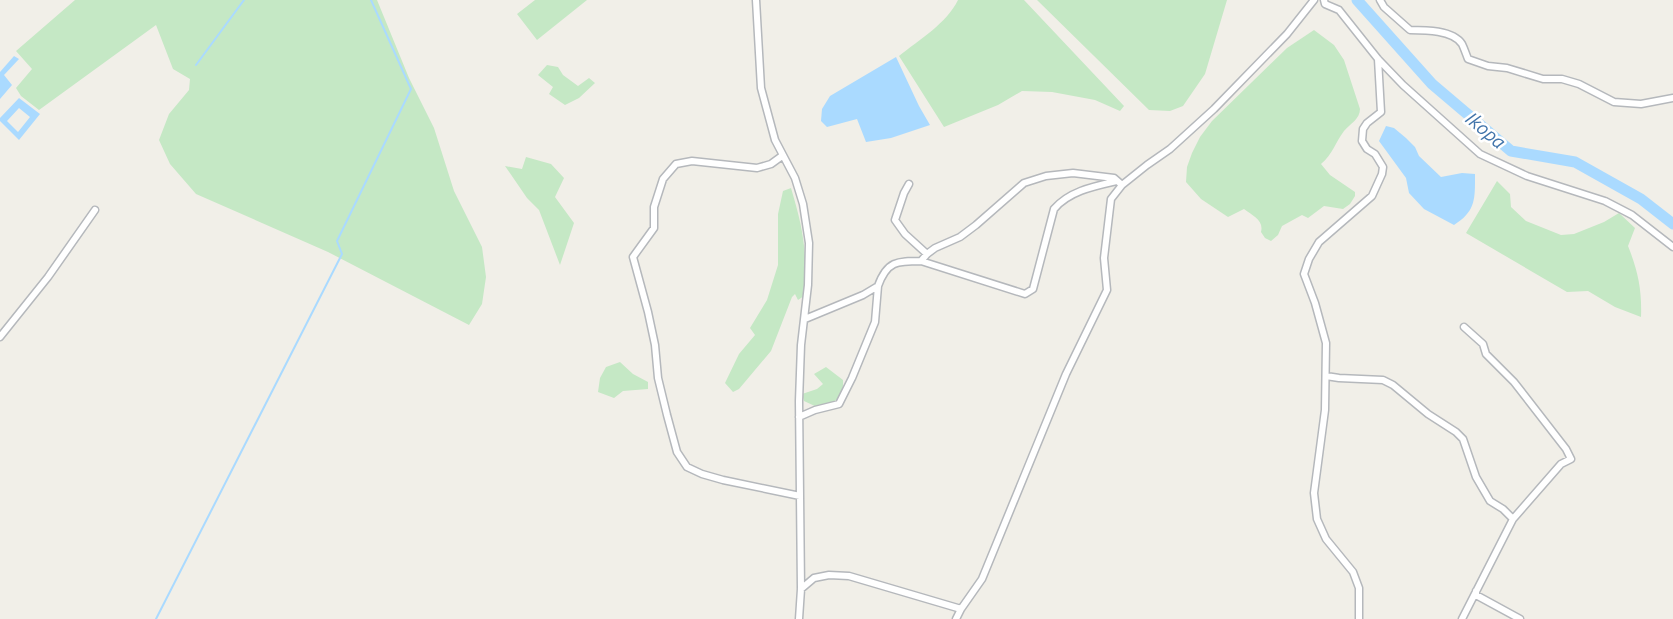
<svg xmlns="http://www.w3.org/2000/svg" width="1673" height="619" viewBox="0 0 1673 619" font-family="Ubuntu,sans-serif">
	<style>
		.green { fill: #c5e8c5 }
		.water { fill: #aadaff; fill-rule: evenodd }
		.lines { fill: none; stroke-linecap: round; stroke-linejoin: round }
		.stream { stroke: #aadaff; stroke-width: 2 }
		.river { stroke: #aadaff; stroke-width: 11 }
		.street-casing { stroke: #b5b8bc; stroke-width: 9 }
		.street { stroke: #fff; stroke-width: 6 }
		.labels { text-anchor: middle; stroke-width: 5; stroke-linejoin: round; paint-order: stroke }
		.water-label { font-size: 19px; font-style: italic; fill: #4174aa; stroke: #fff }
	</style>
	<rect width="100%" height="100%" fill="#f1efe8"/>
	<path class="green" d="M 75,0 L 377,0 L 409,78 L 434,128 L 454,191 L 482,247 L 486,277 L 482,304 L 469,325 L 328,252 L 196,194 L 170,164 L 159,140 L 169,114 L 189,90 L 190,79 L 173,69 L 156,25 L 39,110 L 21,96 L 16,88 L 32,69 L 16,51 Z
		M 535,0 L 587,0 L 537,40 L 517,14 Z
		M 958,0 L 1024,0 L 1124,106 L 1120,111 L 1095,100 L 1052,92 L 1022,91 L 998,105 L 944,127 L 899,56 C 919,40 947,23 958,0 Z
		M 1037,0 L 1227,0 L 1205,74 L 1183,106 L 1170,111 L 1149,110 Z
		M 1314,30 L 1334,45 L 1344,60 L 1360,109 C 1360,119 1350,124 1344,131 C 1335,143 1333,154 1321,164 L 1330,175 L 1355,192 L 1355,196 L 1350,204 L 1343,209 L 1324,206 L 1308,218 L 1302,215 L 1282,226 L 1278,235 L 1271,241 L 1265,238 L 1261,232 C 1264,220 1253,216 1244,209 L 1228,217 L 1201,199 L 1186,182 L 1187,167 L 1192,153 L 1200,137 L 1212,121 L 1287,48 Z
		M 547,65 L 558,67 L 563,75 L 578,86 L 589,78 L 595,83 L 579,98 L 565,105 L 549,94 L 553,87 L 538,75 Z
		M 526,157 L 551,164 L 564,178 L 555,197 L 574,223 L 560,265 L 539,210 L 527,198 L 505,166 L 522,169 Z
		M 1497,181 L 1510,194 L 1511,207 L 1526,221 L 1561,235 L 1574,234 L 1604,222 L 1619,213 L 1635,228 L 1628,246 C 1638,271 1642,290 1641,317 L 1615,307 L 1588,291 L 1567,292 L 1466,233 Z
		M 791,188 C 803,228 808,254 804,296 L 798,300 L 795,294 L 792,297 L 771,351 L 739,389 L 733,392 L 725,383 L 739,354 L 755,335 L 750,328 L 767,300 L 778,265 L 778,214 L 783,191 Z
		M 620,362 L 633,374 L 648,382 L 648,389 L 623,391 L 614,398 L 598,392 L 600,378 L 606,367 Z
		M 826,367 L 843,380 C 844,399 835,402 819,408 L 804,401 L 802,394 L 817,389 L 823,384 L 814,374 Z"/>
	<path class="water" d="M 14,56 L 19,59 L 4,75 L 12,85 L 0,99 L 0,72 Z
		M 896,57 L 919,106 L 930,125 L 891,138 L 866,142 L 857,119 L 827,127 L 821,121 L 822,109 L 830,96 Z
		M 19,98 L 40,114 L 19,140 L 0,121 L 0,118 ZM 19,108 L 30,117 L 18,132 L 7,121 Z
		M 1386,126 L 1394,128 L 1406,138 L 1415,147 L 1419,156 L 1441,177 L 1462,173 L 1475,174 C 1475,199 1476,211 1454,225 L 1424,209 L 1409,193 L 1406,178 L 1379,141 Z"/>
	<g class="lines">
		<path class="stream" d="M 196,65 L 244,0
			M 156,619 L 342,254 L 337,241 L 411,89 L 371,0"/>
		<path class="river" d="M 1357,0 L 1432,84 L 1511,151 L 1575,162 L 1641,199 L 1673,224"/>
		<defs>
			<path id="street" d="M 756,0 L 761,88 L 775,140 L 795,178 L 803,204 L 809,243 L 808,285 L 801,345 L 799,401 L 801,589 L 799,619
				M 1324,0 L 1325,4 L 1339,10 L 1378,59 L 1403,85 L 1480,154 L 1527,176 L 1605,201 L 1632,215 L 1673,247
				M 1380,0 L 1384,7 L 1410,30 C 1425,30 1453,30 1462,44 C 1464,48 1466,54 1468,59 L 1488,66 L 1507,68 L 1543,79 L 1562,79 L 1579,84 L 1614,102 L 1641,104 L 1673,98
				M 782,156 L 771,164 L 757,168 L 692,161 L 676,164 L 663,179 L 654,207 L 654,228 L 633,257 L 648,312 L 655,345 L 658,378 L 667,415 L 677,452 L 687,467 L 702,474 L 723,480 L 800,496
				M 909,184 L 904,193 L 895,220 L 905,234 L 927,254
				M 921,261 L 1025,294 L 1033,289 L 1054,209 C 1069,191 1095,186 1117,181
				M 805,319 L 863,295 L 878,286 C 887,261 897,261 921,261 L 927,254 L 935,248 L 960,237 L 976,225 L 1024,183 L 1046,176 L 1073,173 L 1114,178 L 1122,185
				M 0,337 L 48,277 L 95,210
				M 1326,376 L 1339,378 L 1383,380 L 1393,385 L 1428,414 L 1456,432 L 1463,439 L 1476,477 L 1490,501 L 1503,509 L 1513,519
				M 799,417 L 815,410 L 839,404 L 852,378 L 875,322 L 878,286
				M 801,589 L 814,578 L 829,575 L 849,576 L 961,609
				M 1476,591 L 1476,595 L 1520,619
				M 956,619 L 961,609 L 982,579 L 1066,374 L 1107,290 L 1104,258 L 1111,199 L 1122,185 L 1147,165 L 1170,149 L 1214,109 L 1287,34 L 1314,0
				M 1359,619 L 1359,588 L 1353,572 L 1326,539 L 1317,519 L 1314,493 L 1325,410 L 1326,343 L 1315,303 L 1304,274 L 1309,259 L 1319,242 L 1372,196 L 1382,174 L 1383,167 L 1375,154 L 1367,149 L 1362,141 L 1363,129 L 1367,123 L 1381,112 L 1378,59
				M 1462,619 L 1513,519 L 1561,464 L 1571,459 L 1566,449 L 1514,382 L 1486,354 L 1483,344 L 1464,327"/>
		</defs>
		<use href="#street" class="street-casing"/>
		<use href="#street" class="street"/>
	</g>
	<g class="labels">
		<g class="water-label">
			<text transform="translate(1486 130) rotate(40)" y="7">Ikopa</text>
		</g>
	</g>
</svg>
